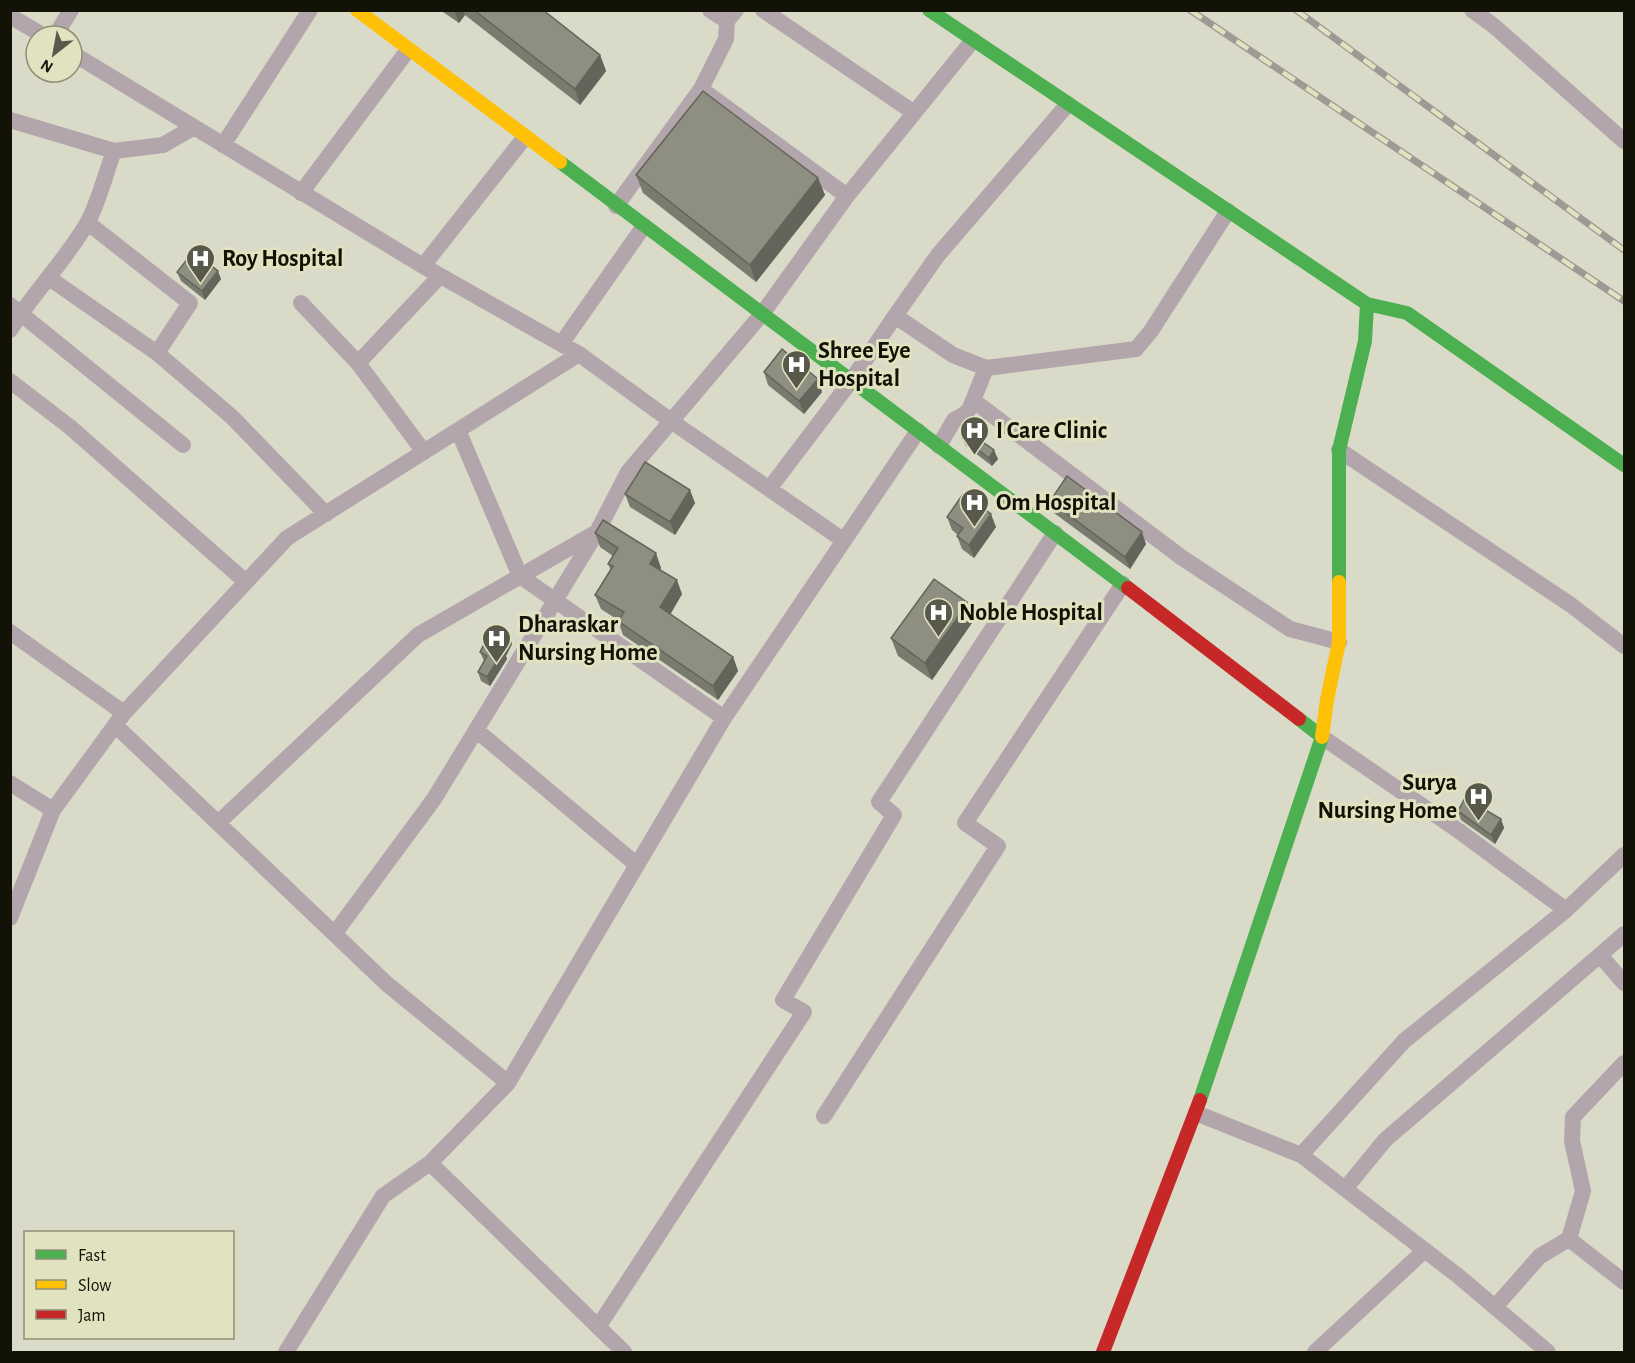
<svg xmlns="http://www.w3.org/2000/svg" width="1635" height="1363" viewBox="0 0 1635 1363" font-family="'Alegreya Sans',sans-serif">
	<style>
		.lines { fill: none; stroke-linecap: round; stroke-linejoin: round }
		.street { stroke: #b3a5ac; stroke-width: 16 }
		.fast { stroke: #4caf50; stroke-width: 14 }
		.slow { stroke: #ffc107; stroke-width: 14 }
		.jam { stroke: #c62828; stroke-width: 14 }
		.rail-casing { stroke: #9e9994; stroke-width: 7 }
		.rail { stroke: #e0e2c0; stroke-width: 4.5; stroke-dasharray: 14; stroke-linecap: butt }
		.wall { fill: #7a7b6f }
		.shaded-wall { fill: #63645a }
		.building { fill: #8e8f81; stroke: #63645a; stroke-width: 1.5 }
		.labels { text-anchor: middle; stroke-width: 6; stroke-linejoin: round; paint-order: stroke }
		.poi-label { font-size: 24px; font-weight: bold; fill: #121207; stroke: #e0e2c0; text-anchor: start }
	</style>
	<rect width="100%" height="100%" fill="#d9dac8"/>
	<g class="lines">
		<path class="street" d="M 710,10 L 727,21
			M 763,10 L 913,112
			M 1472,10 L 1494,26 L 1624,141
			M 10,16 L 44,36
			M 55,36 L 71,10
			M 72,53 L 423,266 L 579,354 L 671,421 L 843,540
			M 701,89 L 847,196
			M 10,120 L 114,151 L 163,145 L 194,127
			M 223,145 L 310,10
			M 301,193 L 408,50
			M 616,206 L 701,89 L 726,39 L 727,21 L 736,10
			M 88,223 L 190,303 L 157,353
			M 423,266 L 525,137
			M 49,278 L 157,353 L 232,417 L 326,514
			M 301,303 L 358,363 L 424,452
			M 10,305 L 183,445
			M 895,316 L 953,355 L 986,368 L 1136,349 L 1151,331 L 1228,211
			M 10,330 C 33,293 64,262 86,225 C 97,208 106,172 114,151
			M 561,344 L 644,226
			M 358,363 L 440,276
			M 10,381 L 70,427 L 246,582
			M 974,401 L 1181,557 L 1290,629 L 1339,642
			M 458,430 L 520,576 L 724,718
			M 939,446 L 954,420 L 965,414 L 970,408 L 986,368
			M 1339,450 L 1571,605 L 1624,646
			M 769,489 L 851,381 L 895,316 L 938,255 L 1068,104
			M 10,632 L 124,713
			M 115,725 L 387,984 L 508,1083
			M 476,730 L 637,865
			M 1322,737 L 1459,831 L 1566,910
			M 10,783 L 53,810
			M 218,823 L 418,635 L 597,532 L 628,472 L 762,314 L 847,196 L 973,40
			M 10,918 L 53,810 L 124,713 L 287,538 L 579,354
			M 335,933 L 434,799 L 595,535
			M 1600,955 L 1624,934
			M 1196,1113 L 1301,1155 L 1457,1275 L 1548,1352
			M 824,1116 L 998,846 L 965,823 L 1123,584
			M 1301,1155 L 1404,1041 L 1566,910 L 1624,855
			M 1345,1189 L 1385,1140 L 1600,955 L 1624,983
			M 1569,1239 L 1624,1282
			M 1495,1307 L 1540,1256 L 1569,1239 L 1583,1191 L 1572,1141 L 1573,1117 L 1624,1063
			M 598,1327 L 804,1012 L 783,1000 L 894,815 L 879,802 L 1055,533
			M 286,1352 L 383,1196 L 430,1163
			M 624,1352 L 430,1163 L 508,1083 L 724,718 L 918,431
			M 1315,1352 L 1425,1250"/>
		<path class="fast" d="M 929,10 L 1367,304 L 1365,341 L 1339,450 L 1339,582
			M 560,162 L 1128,588
			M 1367,304 L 1407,313 L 1624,465
			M 1200,1100 L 1322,737 L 1299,719"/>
		<path class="slow" d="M 357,10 L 560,162
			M 1322,737 L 1327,700 L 1339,642 L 1339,582"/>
		<path class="jam" d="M 1128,588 L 1299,719
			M 1103,1352 L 1200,1100"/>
		<defs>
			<path id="rail" d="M 1190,10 L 1624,301
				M 1296,10 L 1624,250"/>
		</defs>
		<use href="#rail" class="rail-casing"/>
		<use href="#rail" class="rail"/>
	</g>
	<path class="wall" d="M 440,10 L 543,10 L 600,55 L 606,71 L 580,105 L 465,15 L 459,23 Z
		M 636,175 L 818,178 L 825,195 L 756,282 L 643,193 Z
		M 177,272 L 221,279 L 205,300 L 181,281 Z
		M 764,372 L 822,392 L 804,414 L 768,385 Z
		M 962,438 L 998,459 L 992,466 L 966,446 Z
		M 625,494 L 695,503 L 675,535 L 630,507 Z
		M 1050,501 L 1146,544 L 1130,569 L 1054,513 Z
		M 947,517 L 996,527 L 974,558 L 962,549 L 957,536 L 958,535 L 952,530 Z
		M 595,533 L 661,568 L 660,570 L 682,594 L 670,614 L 733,657 L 738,671 L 718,700 L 623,635 L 618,620 L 601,609 L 595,595 L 611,570 L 608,564 L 613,556 L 600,547 Z
		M 968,603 L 974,620 L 932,680 L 898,656 L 891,638 Z
		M 512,644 L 506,656 L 507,659 L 490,686 L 481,681 L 478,672 L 484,661 L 480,652 Z
		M 1458,811 L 1501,819 L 1504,828 L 1495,844 L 1461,820 Z"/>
	<path class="shaded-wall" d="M 454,10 L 463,10 L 465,15 L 459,23 Z
		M 600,55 L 606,71 L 580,105 L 575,89 Z
		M 818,178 L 825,195 L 756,282 L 750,265 Z
		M 218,271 L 221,279 L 205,300 L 202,291 Z
		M 818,379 L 822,392 L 804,414 L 799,401 Z
		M 994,450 L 998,459 L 992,466 L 989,458 Z
		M 690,490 L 695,503 L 675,535 L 670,522 Z
		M 991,514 L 996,527 L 974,558 L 969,545 Z
		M 1142,532 L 1146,544 L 1130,569 L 1125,557 Z
		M 656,553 L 661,568 L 655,578 L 650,564 Z
		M 677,580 L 682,594 L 666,622 L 660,607 Z
		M 968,603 L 974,620 L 932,680 L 925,663 Z
		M 509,635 L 512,644 L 506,656 L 507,659 L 490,686 L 487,677 Z
		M 733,657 L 738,671 L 718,700 L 713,686 Z
		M 1501,819 L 1504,828 L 1495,844 L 1491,835 Z"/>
	<path class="building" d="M 474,10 L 543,10 L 600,55 L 575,89 Z
		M 703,91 L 818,178 L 750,265 L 636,175 Z
		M 193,252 L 218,271 L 202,291 L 177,272 Z
		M 782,349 L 818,379 L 799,401 L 764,372 Z
		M 967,431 L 994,450 L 989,458 L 962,438 Z
		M 645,462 L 690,490 L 670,522 L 625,494 Z
		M 1067,476 L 1142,532 L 1125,557 L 1050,501 Z
		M 963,494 L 991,514 L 969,545 L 957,536 L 963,528 L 947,517 Z
		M 603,520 L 656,553 L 650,564 L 677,580 L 660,607 L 733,657 L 713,686 L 618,621 L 624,612 L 595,595 L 613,566 L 608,564 L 618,548 L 595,533 Z
		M 934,579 L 968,603 L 925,663 L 891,638 Z
		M 499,630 L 509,635 L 501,649 L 504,650 L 487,677 L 478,672 L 487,656 L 480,652 L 490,633 L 495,636 Z
		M 1465,798 L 1501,819 L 1491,835 L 1458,811 Z"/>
	<defs>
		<symbol id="hospital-pin" viewBox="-11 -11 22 30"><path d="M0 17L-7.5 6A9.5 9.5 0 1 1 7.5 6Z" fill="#58584b" stroke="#e0e2c0"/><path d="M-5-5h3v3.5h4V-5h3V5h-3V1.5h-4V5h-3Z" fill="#fff"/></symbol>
	</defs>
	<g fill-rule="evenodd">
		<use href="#hospital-pin" x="184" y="242" width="33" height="45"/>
		<use href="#hospital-pin" x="780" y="348" width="33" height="45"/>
		<use href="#hospital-pin" x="958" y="414" width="33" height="45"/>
		<use href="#hospital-pin" x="958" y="486" width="33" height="45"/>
		<use href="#hospital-pin" x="922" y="596" width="33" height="45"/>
		<use href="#hospital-pin" x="480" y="622" width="33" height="45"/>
		<use href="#hospital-pin" x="1462" y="780" width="33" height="45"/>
	</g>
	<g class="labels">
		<g class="poi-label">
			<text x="222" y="266">Roy Hospital</text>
			<text x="818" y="358">Shree Eye<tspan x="818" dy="28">Hospital</tspan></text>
			<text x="996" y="438">I Care Clinic</text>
			<text x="996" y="510">Om Hospital</text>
			<text x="959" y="620">Noble Hospital</text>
			<text x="518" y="632">Dharaskar<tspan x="518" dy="28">Nursing Home</tspan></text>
			<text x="1457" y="790" text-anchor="end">Surya<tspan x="1457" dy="28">Nursing Home</tspan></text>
		</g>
	</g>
	<rect width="1635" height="1363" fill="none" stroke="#121207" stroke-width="24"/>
	<rect x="24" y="1231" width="210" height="108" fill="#e0e2c0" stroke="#8e8f76" stroke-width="1.5"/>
	<rect x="36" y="1250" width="30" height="9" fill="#4caf50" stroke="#8e8f76" stroke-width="1.5"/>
	<text x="78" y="1261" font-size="18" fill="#121207">Fast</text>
	<rect x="36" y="1280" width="30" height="9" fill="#ffc107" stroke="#8e8f76" stroke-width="1.5"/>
	<text x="78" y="1291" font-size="18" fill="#121207">Slow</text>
	<rect x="36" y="1310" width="30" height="9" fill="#c62828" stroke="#8e8f76" stroke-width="1.5"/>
	<text x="78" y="1321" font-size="18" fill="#121207">Jam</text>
	<g transform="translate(54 54) rotate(211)"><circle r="28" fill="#e0e2c0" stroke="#8e8f76" stroke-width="1.5"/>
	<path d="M0-4.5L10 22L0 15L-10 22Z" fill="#58584b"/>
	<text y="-9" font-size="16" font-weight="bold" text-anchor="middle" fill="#121207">N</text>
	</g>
</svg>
